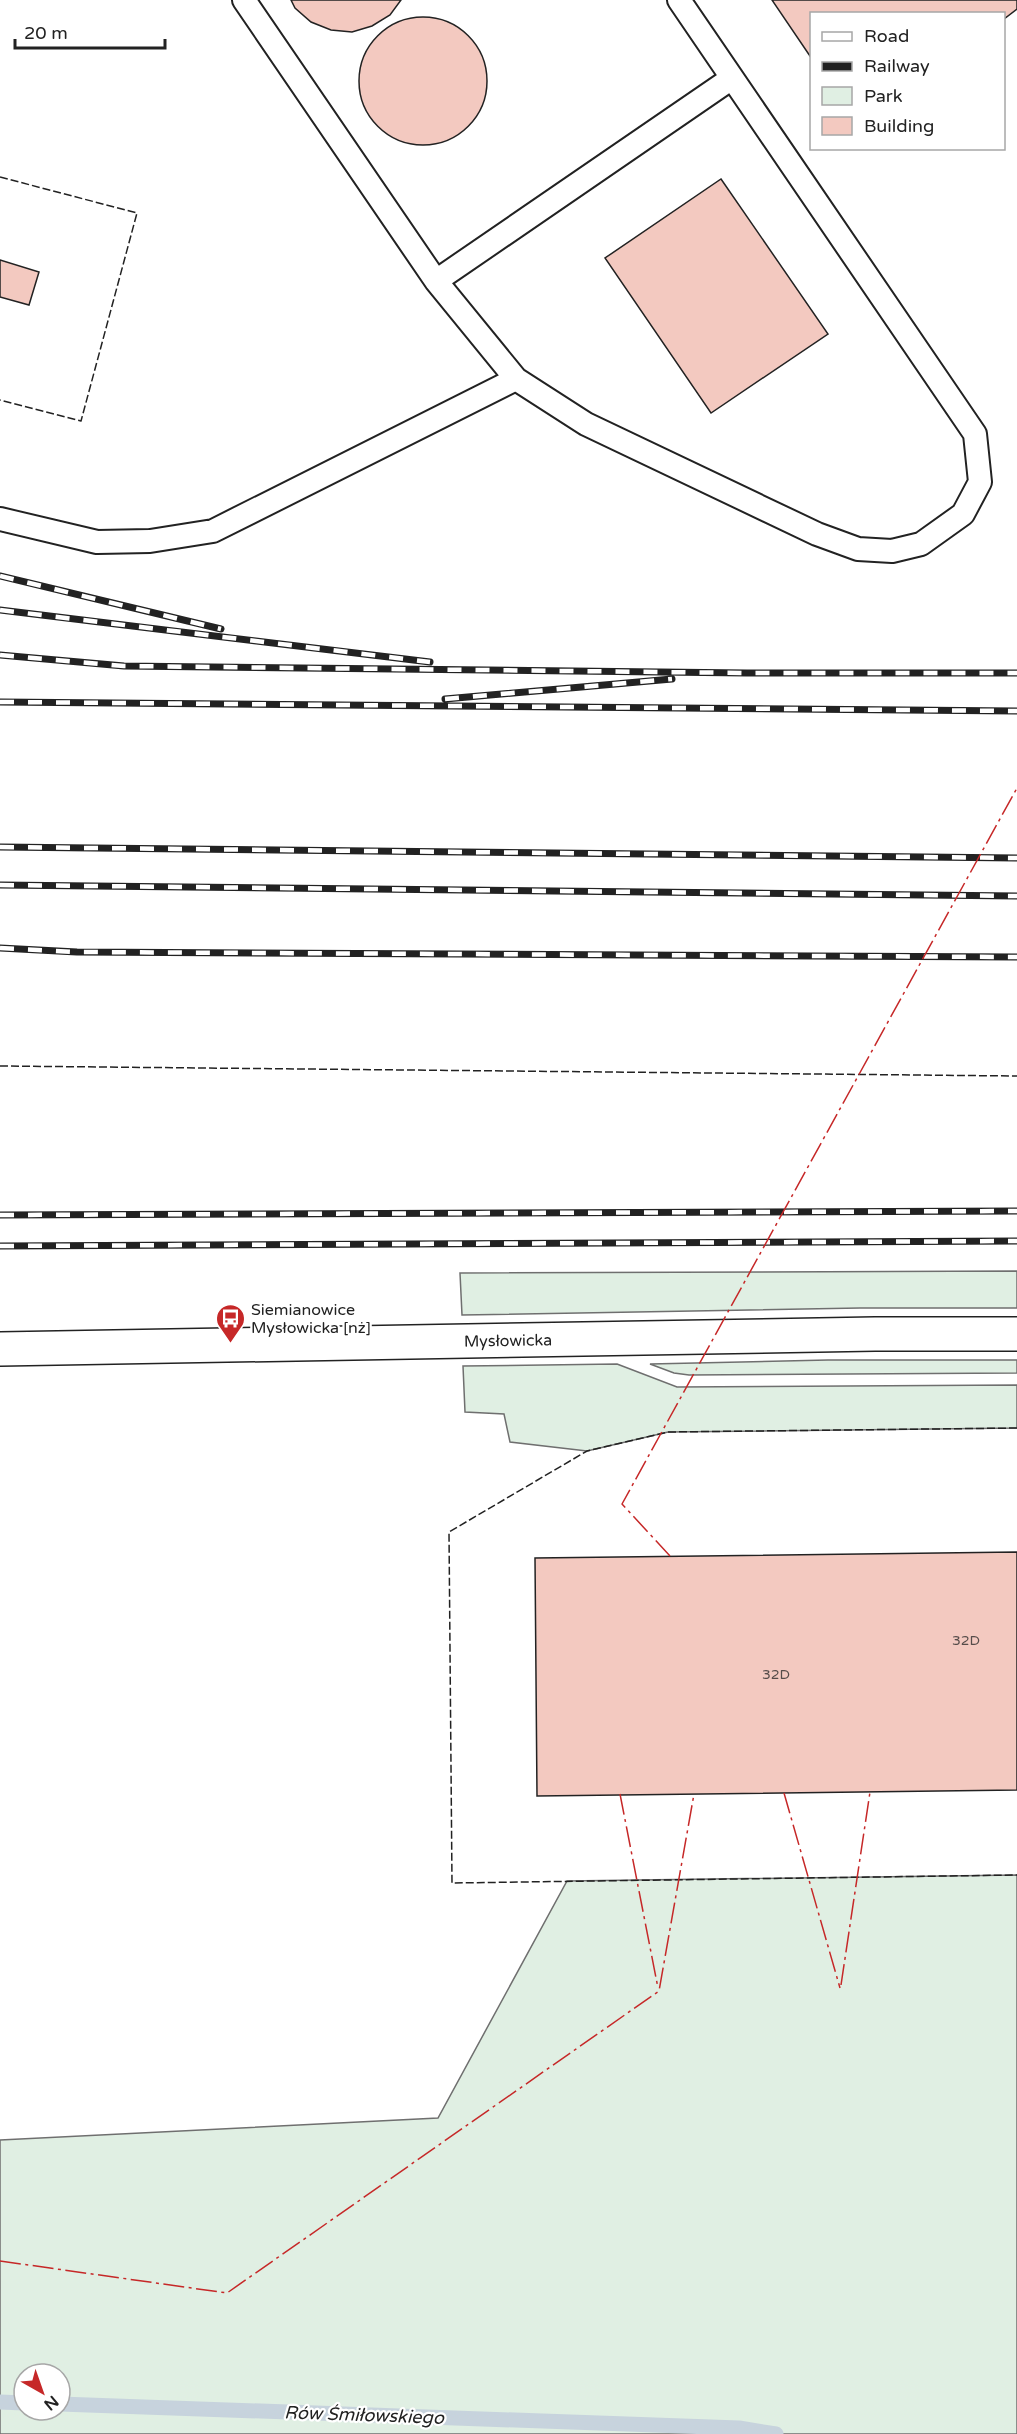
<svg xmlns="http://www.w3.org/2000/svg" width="1017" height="2434" viewBox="0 0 1017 2434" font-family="'Varela Round',sans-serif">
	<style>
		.green { fill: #e0efe3; stroke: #6f6f6f; stroke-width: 1.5; fill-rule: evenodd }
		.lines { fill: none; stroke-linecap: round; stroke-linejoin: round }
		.stream { stroke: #c7d3dd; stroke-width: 15 }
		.building { fill: #f3c9c0; stroke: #222; stroke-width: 1.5 }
		.lane-casing { stroke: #222; stroke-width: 26 }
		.secondary-casing { stroke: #222; stroke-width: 36 }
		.lane { stroke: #fff; stroke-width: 22 }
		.secondary { stroke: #fff; stroke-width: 33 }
		.rail-casing { stroke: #222; stroke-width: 7 }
		.rail { stroke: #fff; stroke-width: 4.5; stroke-dasharray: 14; stroke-linecap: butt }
		.fence { stroke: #222; stroke-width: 1.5; stroke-dasharray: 8 3; stroke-linecap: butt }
		.power { stroke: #c62828; stroke-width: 1.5; stroke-dasharray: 21 4.5 3 4.5; stroke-linecap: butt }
		.labels { text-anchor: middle; stroke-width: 4.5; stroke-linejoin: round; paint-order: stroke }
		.number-label { font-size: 14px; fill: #564c4a }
		.poi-label { font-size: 16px; fill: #222; stroke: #fff; text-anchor: start }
		.street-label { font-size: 16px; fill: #222; stroke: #fff }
		.water-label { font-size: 18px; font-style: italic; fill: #222; stroke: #fff }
	</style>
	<rect width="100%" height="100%" fill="#fff"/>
	<path class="green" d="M 1017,1271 L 1017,1308 L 860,1308 L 462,1315 L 460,1273 Z
		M 828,1360 L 1017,1360 L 1017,1373 L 689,1375 L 674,1373 L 650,1364 Z
		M 617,1364 L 677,1387 L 1017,1385 L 1017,1428 L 668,1432 L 587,1451 L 510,1442 L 504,1414 L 465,1412 L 463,1366 Z
		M 1017,1875 L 1017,2434 L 0,2434 L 0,2140 L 438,2118 L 567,1881 ZM 24,2374 L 60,2374 L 60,2410 L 24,2410 Z"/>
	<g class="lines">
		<path class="stream" d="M 0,2402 L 24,2403
			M 60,2404 L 739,2428 L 776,2434"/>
	</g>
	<path class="building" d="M 291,0 L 401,0 L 390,15 L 372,26 L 352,32 L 331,30 L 311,22 L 295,8 Z
		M 772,0 L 1017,0 L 1017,9 L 1004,19 L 1004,14 L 812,14 L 812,59 Z
		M359 81a64 64 0 1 1 128 0a64 64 0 1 1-128 0Z
		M 721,179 L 828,334 L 711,413 L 605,258 Z
		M 0,260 L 39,272 L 29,305 L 0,297 Z
		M 1017,1552 L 1017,1790 L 537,1796 L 535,1558 Z"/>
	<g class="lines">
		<defs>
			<path id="lane" d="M 244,0 L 436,281 L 516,379 L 586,424 L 817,534 L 858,549 L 892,551 L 921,544 L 963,514 L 980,482 L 975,434 L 679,0
				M 436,281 L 732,78
				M 0,519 L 97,542 L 150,541 L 213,531 L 516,379"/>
			<path id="secondary" d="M 0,1349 L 875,1334 L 1017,1334"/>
		</defs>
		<use href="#lane" class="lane-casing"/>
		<use href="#secondary" class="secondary-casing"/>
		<use href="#lane" class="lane"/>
		<use href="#secondary" class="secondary"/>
		<defs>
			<path id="rail" d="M 0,576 L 221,629
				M 0,610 L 430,662
				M 0,655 L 124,666 L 747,673 L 1017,673
				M 445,699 L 672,679
				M 0,702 L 1017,711
				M 0,847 L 1017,858
				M 0,885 L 1017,896
				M 0,948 L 77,952 L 1017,957
				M 0,1215 L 1017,1211
				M 0,1246 L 1017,1241"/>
		</defs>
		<use href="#rail" class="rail-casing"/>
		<use href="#rail" class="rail"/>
		<path class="fence" d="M 0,177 L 137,213 L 81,421 L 0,400
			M 0,1066 L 1017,1076
			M 1017,1428 L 668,1432 L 587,1451 L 449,1532 L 452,1883 L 1017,1875"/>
		<path class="power" d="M 670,1556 L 622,1504 L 1017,788
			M 784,1793 L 840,1988
			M 620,1794 L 658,1988
			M 841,1985 L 870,1792
			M 0,2261 L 227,2293 L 659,1991 L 694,1794"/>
	</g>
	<defs>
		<symbol id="bus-pin" viewBox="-11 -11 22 30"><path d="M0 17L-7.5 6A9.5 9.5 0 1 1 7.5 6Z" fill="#c62828" stroke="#fff"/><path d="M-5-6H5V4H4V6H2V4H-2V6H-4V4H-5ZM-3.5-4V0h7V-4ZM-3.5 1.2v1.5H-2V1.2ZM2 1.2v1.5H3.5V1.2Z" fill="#fff"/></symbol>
	</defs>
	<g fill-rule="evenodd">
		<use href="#bus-pin" x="214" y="1302" width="33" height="45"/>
	</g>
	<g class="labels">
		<g class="number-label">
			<text x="966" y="1645">32D</text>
			<text x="776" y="1679">32D</text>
		</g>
		<g class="poi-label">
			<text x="251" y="1315">Siemianowice<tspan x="251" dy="18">Mysłowicka [nż]</tspan></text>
		</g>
		<g class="street-label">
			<text transform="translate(508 1340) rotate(-1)" y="6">Mysłowicka</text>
		</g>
		<g class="water-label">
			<text transform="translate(364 2415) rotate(2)" y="6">Rów Śmiłowskiego</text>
		</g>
	</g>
	<rect x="810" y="12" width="195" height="138" fill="#ffffff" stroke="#a7a7a7" stroke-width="1.5"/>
	<rect x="822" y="32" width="30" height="9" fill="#ffffff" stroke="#a7a7a7" stroke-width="1.5"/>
	<text x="864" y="42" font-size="18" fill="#222222">Road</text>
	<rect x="822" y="62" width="30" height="9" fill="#222222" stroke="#a7a7a7" stroke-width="1.5"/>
	<text x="864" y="72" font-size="18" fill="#222222">Railway</text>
	<rect x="822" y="87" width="30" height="18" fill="#e0efe3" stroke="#a7a7a7" stroke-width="1.5"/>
	<text x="864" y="102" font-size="18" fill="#222222">Park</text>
	<rect x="822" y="117" width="30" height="18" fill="#f3c9c0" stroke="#a7a7a7" stroke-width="1.5"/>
	<text x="864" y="132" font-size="18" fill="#222222">Building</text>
	<g transform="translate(42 2392) rotate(140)"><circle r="28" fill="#ffffff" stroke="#a7a7a7" stroke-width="1.5"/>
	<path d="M0-4.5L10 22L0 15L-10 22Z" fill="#c62828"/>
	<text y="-9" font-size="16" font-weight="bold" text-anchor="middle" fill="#222222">N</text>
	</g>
	<path d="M15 39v9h150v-9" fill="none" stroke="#222222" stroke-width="3"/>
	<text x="24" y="39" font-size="18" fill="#222222" stroke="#ffffff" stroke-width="4.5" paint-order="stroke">20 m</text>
</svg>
